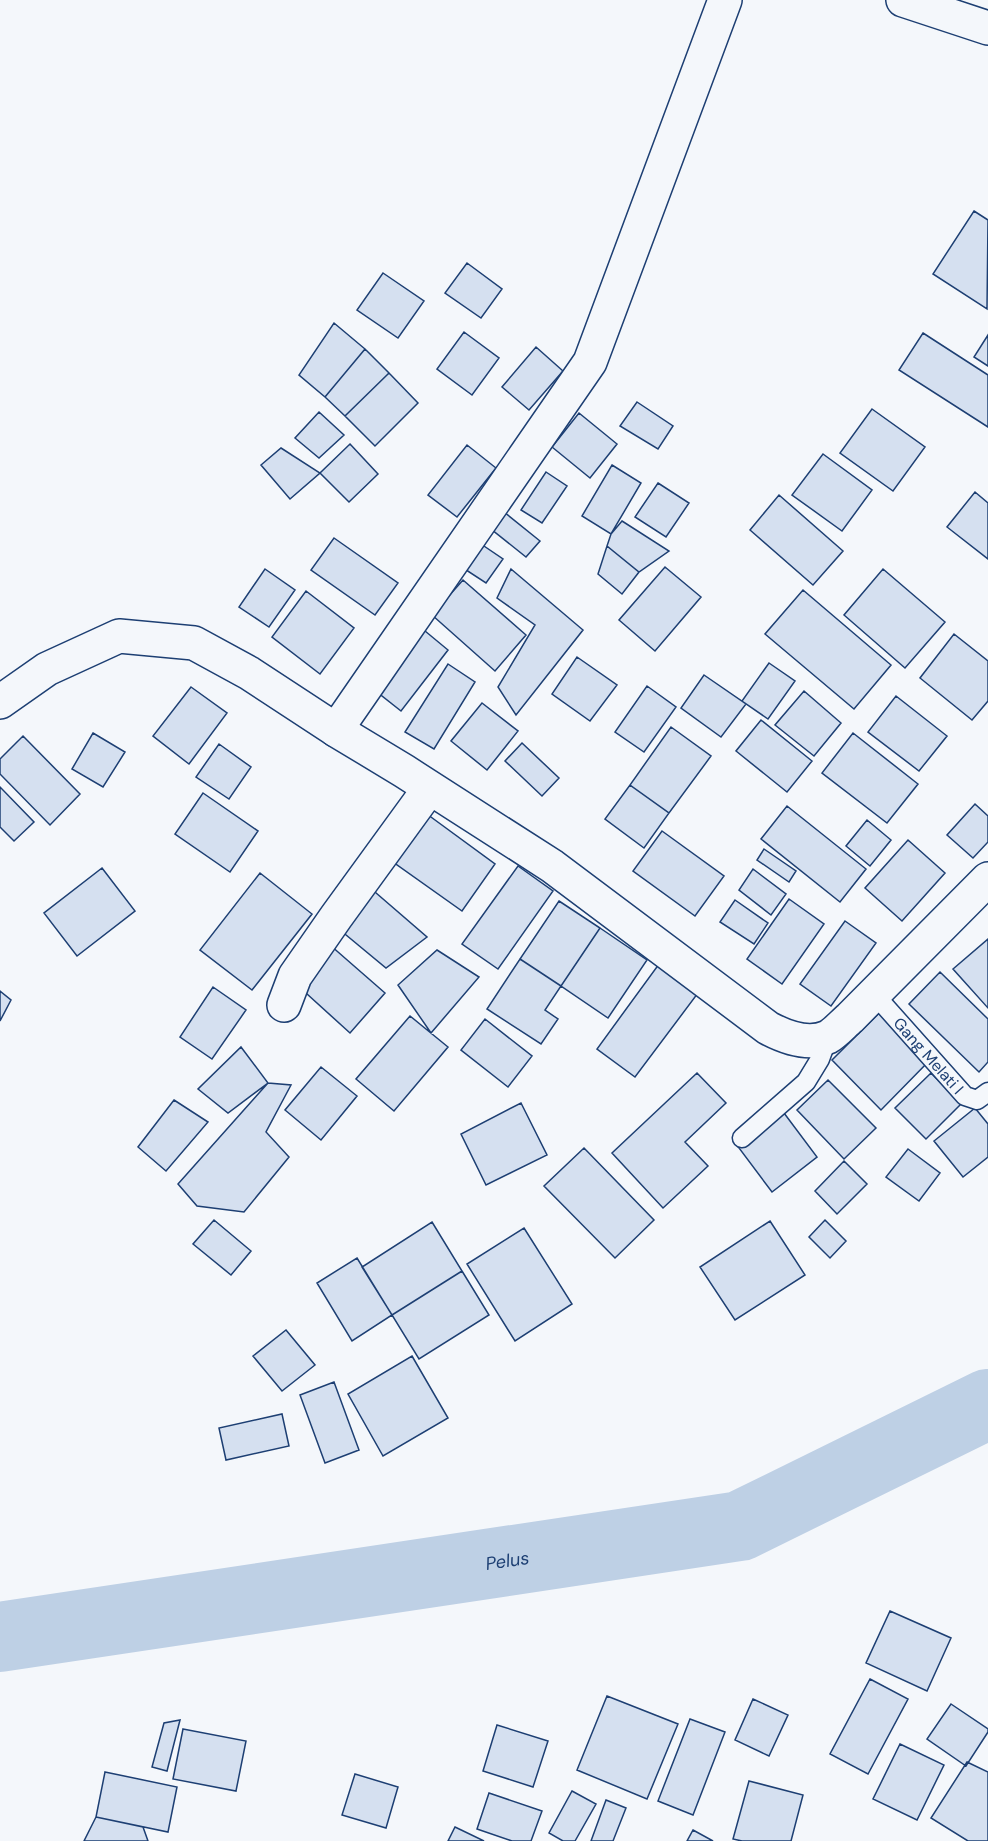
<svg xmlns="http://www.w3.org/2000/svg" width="988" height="1841" viewBox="0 0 988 1841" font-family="'DM Sans',sans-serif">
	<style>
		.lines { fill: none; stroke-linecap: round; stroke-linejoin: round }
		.river { stroke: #bed0e5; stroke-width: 70 }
		.building { fill: #d5e0f0; stroke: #1d3f73; stroke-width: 1.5 }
		.lane-casing { stroke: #1d3f73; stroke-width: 21 }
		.street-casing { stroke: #1d3f73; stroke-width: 36 }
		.secondary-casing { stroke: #1d3f73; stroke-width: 36 }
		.lane { stroke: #f4f7fb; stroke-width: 18 }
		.street { stroke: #f4f7fb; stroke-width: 33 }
		.secondary { stroke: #f4f7fb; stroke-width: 33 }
		.labels { text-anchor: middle; stroke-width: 4.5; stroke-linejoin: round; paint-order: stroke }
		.street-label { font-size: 16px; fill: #1d3f73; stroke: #f4f7fb }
		.water-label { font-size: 18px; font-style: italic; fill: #1d3f73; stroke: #f4f7fb }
	</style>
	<rect width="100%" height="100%" fill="#f4f7fb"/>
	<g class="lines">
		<path class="river" id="s1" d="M 0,1637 L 740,1526 L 988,1404"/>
	</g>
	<path class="building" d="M 974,211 L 988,220 L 987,309 L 933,274 Z
		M 467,263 L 502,289 L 481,318 L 445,293 Z
		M 383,273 L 424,301 L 398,338 L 357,310 Z
		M 334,323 L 365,349 L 325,397 L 299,375 Z
		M 464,332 L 499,358 L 472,395 L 437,369 Z
		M 923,333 L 988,375 L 988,427 L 899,370 Z
		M 988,335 L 988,366 L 974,357 Z
		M 536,347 L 563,371 L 529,410 L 502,387 Z
		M 365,349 L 389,373 L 345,416 L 325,397 Z
		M 389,373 L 418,403 L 375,446 L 345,416 Z
		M 637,402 L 673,426 L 658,449 L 620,426 Z
		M 872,409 L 925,447 L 893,491 L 840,453 Z
		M 319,412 L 344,435 L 319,458 L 295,438 Z
		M 579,413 L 617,444 L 590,478 L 552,447 Z
		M 350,444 L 378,474 L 349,502 L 320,473 Z
		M 467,445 L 496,468 L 457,517 L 428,495 Z
		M 281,448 L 320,473 L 290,499 L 261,465 Z
		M 823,454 L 872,490 L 842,531 L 792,495 Z
		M 612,465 L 641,483 L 611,534 L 582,516 Z
		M 546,472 L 567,486 L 542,523 L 521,510 Z
		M 658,483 L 689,503 L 666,537 L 635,517 Z
		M 975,492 L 988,503 L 988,559 L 947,527 Z
		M 779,495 L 843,551 L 813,585 L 750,530 Z
		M 504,512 L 540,541 L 526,557 L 491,529 Z
		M 622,521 L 669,551 L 639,572 L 607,546 L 611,534 Z
		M 334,538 L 398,583 L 375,615 L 311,570 Z
		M 478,542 L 503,559 L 486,583 L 460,566 Z
		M 607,546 L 639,572 L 622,594 L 598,574 Z
		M 665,567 L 701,597 L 655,651 L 619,620 Z
		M 265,569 L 295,590 L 269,627 L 239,607 Z
		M 511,569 L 583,630 L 516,715 L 498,687 L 535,625 L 497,598 Z
		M 883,569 L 945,622 L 905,668 L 844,615 Z
		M 463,580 L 526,635 L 495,671 L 432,615 Z
		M 803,590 L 891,665 L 854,709 L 765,634 Z
		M 306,591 L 354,628 L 320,674 L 272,637 Z
		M 419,626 L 448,650 L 401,711 L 372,688 Z
		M 954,634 L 988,661 L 988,701 L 972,720 L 920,678 Z
		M 577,657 L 617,685 L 590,721 L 552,694 Z
		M 769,663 L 795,681 L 768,719 L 742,701 Z
		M 448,664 L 475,682 L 434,749 L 405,732 Z
		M 704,675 L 746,704 L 721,737 L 681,708 Z
		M 647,686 L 676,707 L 644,752 L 615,732 Z
		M 191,687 L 227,713 L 189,764 L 153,736 Z
		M 804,691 L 841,723 L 814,756 L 775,725 Z
		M 896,696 L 947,736 L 919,771 L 868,732 Z
		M 482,703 L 518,731 L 487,770 L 451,741 Z
		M 761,720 L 812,761 L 787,792 L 736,751 Z
		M 671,727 L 711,756 L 669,813 L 630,785 Z
		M 93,733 L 125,752 L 103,787 L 72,769 Z
		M 853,733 L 918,784 L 887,823 L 822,773 Z
		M 23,736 L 80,794 L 50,825 L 0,774 L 0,759 Z
		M 522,743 L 559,778 L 542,796 L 505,761 Z
		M 219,744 L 251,767 L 229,799 L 196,777 Z
		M 630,785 L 669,813 L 644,848 L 605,819 Z
		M 0,787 L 34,822 L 14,841 L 0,827 Z
		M 203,793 L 258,831 L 230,872 L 175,834 Z
		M 975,804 L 988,816 L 988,842 L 973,858 L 947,835 Z
		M 787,806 L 866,869 L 840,902 L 761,839 Z
		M 420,809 L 495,864 L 462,911 L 386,857 Z
		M 867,820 L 891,840 L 870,866 L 846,846 Z
		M 662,831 L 724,876 L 695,916 L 633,871 Z
		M 908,840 L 945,873 L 902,921 L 865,888 Z
		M 764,849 L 796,871 L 789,882 L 757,860 Z
		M 518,866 L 553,891 L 498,969 L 462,944 Z
		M 102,868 L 135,911 L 77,956 L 44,913 Z
		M 753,869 L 786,894 L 771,915 L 739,890 Z
		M 260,873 L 312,914 L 252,990 L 200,950 Z
		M 368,886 L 427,937 L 386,968 L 334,925 Z
		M 789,899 L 824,924 L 782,984 L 747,959 Z
		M 735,900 L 768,923 L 754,944 L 720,922 Z
		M 559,901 L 600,928 L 561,986 L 520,959 Z
		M 845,921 L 876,943 L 831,1006 L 800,984 Z
		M 600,928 L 647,960 L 608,1018 L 561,986 Z
		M 988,939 L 988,1008 L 953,969 Z
		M 330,945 L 385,993 L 350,1033 L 296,984 Z
		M 437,950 L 479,977 L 431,1033 L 398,985 Z
		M 520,959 L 561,986 L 545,1010 L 558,1019 L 541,1044 L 487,1009 Z
		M 659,964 L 698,993 L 635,1077 L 597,1049 Z
		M 940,972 L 988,1019 L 988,1062 L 979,1072 L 909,1004 Z
		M 213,987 L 246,1010 L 212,1059 L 180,1037 Z
		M 0,991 L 11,1000 L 0,1021 Z
		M 880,1012 L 929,1061 L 881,1110 L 832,1060 Z
		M 410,1016 L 448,1047 L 394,1111 L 356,1079 Z
		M 485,1019 L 532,1056 L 508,1087 L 461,1050 Z
		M 241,1047 L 268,1083 L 228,1113 L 198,1089 Z
		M 321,1067 L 357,1096 L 321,1140 L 285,1110 Z
		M 697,1073 L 726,1103 L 685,1142 L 708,1166 L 663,1208 L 612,1153 Z
		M 931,1073 L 961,1104 L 926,1139 L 895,1108 Z
		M 828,1080 L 876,1128 L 844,1159 L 797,1110 Z
		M 268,1083 L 291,1085 L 266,1132 L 289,1157 L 244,1212 L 197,1206 L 178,1184 Z
		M 174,1100 L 208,1122 L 166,1171 L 138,1147 Z
		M 521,1103 L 547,1155 L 486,1185 L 461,1134 Z
		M 975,1108 L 988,1124 L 988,1157 L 963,1177 L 934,1141 Z
		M 784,1113 L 817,1157 L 772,1192 L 739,1148 Z
		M 584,1148 L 654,1220 L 615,1258 L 544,1186 Z
		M 908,1149 L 940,1173 L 919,1201 L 886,1177 Z
		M 844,1161 L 867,1184 L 837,1214 L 815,1191 Z
		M 214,1220 L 251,1251 L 231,1275 L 193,1244 Z
		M 825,1220 L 846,1241 L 830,1258 L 809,1237 Z
		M 770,1221 L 805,1275 L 735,1320 L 700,1267 Z
		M 432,1222 L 462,1271 L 392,1315 L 362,1267 Z
		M 524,1228 L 572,1304 L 515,1341 L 467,1264 Z
		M 357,1258 L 392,1315 L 352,1341 L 317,1283 Z
		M 462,1271 L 489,1315 L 419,1359 L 392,1315 Z
		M 286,1330 L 315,1365 L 282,1391 L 253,1356 Z
		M 412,1356 L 448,1418 L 383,1456 L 348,1394 Z
		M 334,1382 L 359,1450 L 325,1463 L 300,1395 Z
		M 282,1414 L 289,1446 L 226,1460 L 219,1428 Z
		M 890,1611 L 951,1638 L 927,1691 L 866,1663 Z
		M 870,1679 L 908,1699 L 868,1774 L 830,1754 Z
		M 607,1696 L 678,1724 L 647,1799 L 577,1770 Z
		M 753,1699 L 788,1715 L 769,1756 L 735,1740 Z
		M 951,1704 L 988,1729 L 988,1732 L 966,1766 L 927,1739 Z
		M 690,1719 L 725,1732 L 693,1815 L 658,1801 Z
		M 180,1720 L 167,1771 L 152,1767 L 164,1723 Z
		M 497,1725 L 548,1741 L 533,1787 L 483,1771 Z
		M 183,1729 L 246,1741 L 236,1791 L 173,1779 Z
		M 900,1744 L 944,1765 L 917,1820 L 873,1799 Z
		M 967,1762 L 988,1772 L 988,1841 L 968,1841 L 931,1818 Z
		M 105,1772 L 177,1787 L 168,1832 L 96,1817 Z
		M 355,1774 L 398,1787 L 386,1828 L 342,1815 Z
		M 749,1781 L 803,1795 L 791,1841 L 742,1841 L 733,1839 Z
		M 572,1791 L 596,1804 L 575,1841 L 563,1841 L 549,1833 Z
		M 489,1793 L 542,1811 L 531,1841 L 512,1841 L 477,1829 Z
		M 606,1800 L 626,1808 L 613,1841 L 591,1841 Z
		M 96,1817 L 143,1827 L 148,1841 L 84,1841 Z
		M 455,1827 L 484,1841 L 448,1841 Z
		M 693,1830 L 713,1841 L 687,1841 Z"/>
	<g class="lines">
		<defs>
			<g id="lane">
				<path id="s2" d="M 875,995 L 965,1096 L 977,1100 L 988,1092"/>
				<path d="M 742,1138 L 806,1082 L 820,1059 L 828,1037"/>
			</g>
			<path id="street" d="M 903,0 L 988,28
				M 336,730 L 590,362 L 725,0
				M 284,1005 L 295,976 L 336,917 L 429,789"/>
			<path id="secondary" d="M 0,702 L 47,669 L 119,636 L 194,643 L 249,673 L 336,730 L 404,771 L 552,866 L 768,1028 C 785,1037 808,1046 828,1037 C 835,1033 843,1024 850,1018 L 988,879"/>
		</defs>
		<use href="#lane" class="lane-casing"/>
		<use href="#street" class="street-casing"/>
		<use href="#secondary" class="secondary-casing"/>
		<use href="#lane" class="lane"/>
		<use href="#street" class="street"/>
		<use href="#secondary" class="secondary"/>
	</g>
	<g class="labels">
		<g class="street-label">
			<text dy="6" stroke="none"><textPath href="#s2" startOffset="81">Gang Melati I</textPath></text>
		</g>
		<g class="water-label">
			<text dy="6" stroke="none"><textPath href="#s1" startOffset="513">Pelus</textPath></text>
		</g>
	</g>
</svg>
